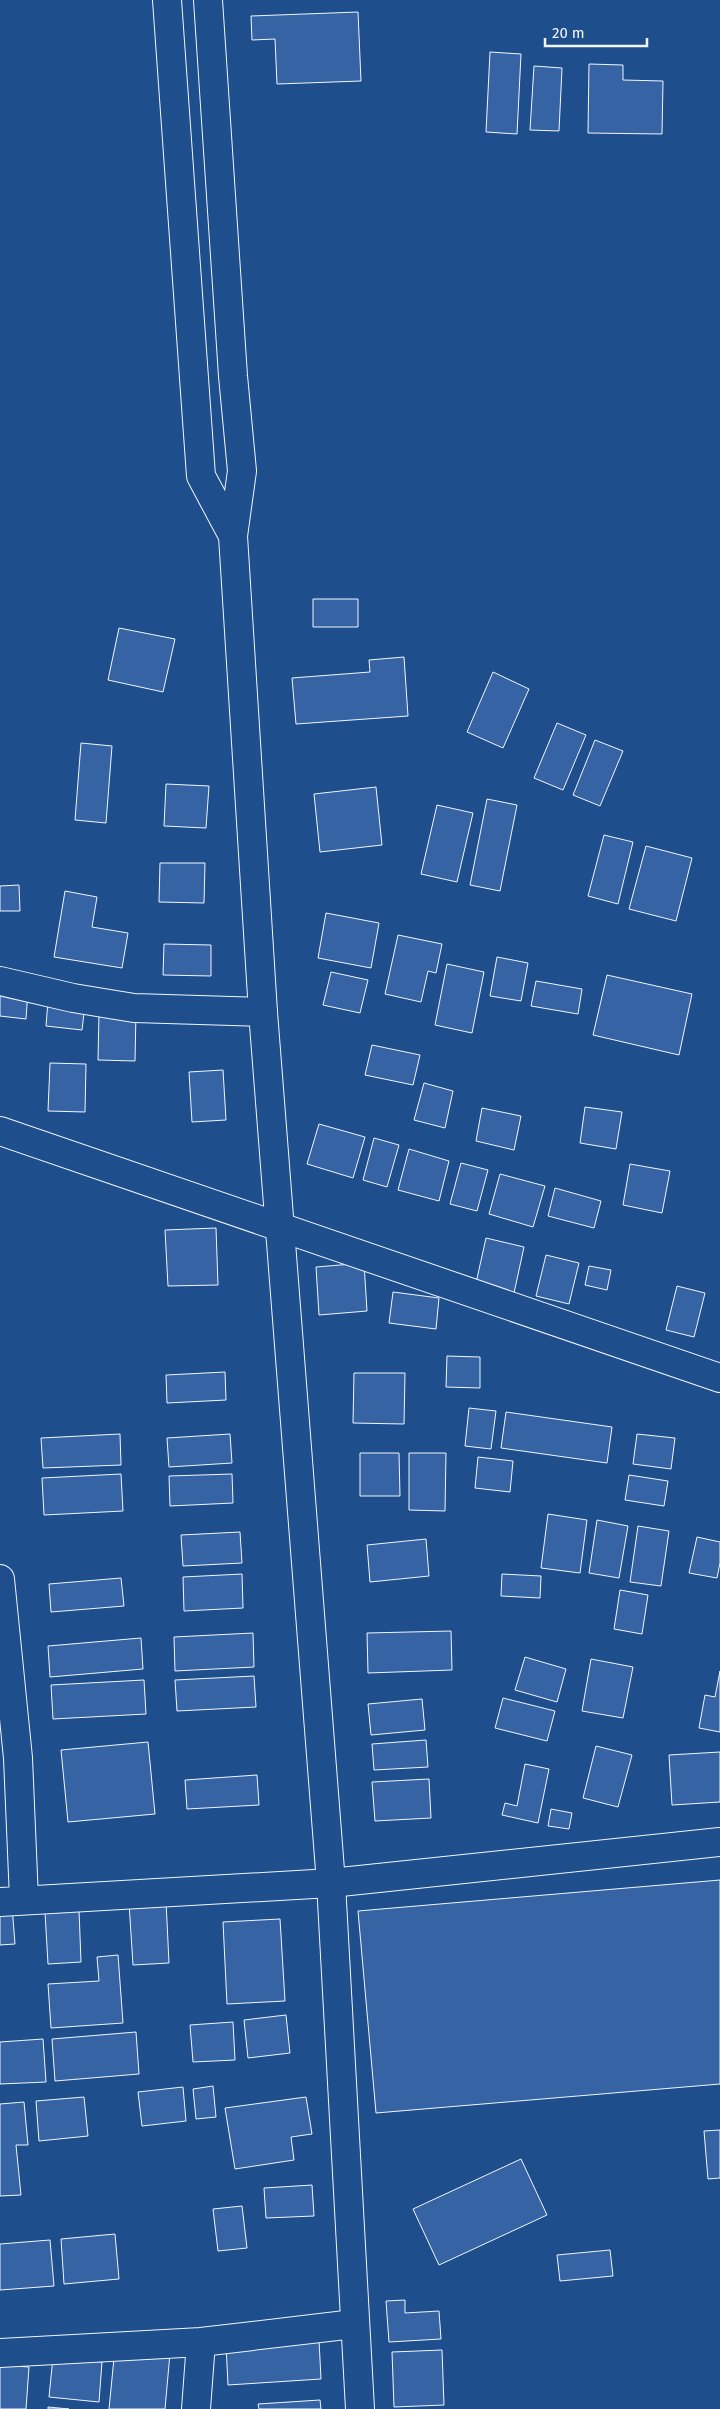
<svg xmlns="http://www.w3.org/2000/svg" width="720" height="2409" viewBox="0 0 720 2409" font-family="'Fira Sans',sans-serif">
	<style>
		.building { fill: #3563a3; stroke: #f2f6ff }
		.lines { fill: none; stroke-linecap: round; stroke-linejoin: round }
		.minor-casing { stroke: #f2f6ff; stroke-width: 30 }
		.major-casing { stroke: #f2f6ff; stroke-width: 30 }
		.minor { stroke: #1f4e8c; stroke-width: 28 }
		.major { stroke: #1f4e8c; stroke-width: 28 }
	</style>
	<rect width="100%" height="100%" fill="#1f4e8c"/>
	<path class="building" d="M 358,12 L 361,81 L 277,84 L 275,39 L 252,40 L 251,16 Z
		M 490,52 L 521,54 L 517,134 L 486,132 Z
		M 589,64 L 623,65 L 623,80 L 663,81 L 662,134 L 588,133 Z
		M 534,66 L 562,68 L 559,131 L 530,130 Z
		M 313,599 L 358,599 L 358,627 L 313,627 Z
		M 119,628 L 175,639 L 163,692 L 108,680 Z
		M 404,657 L 408,716 L 296,724 L 292,678 L 370,672 L 369,660 Z
		M 493,672 L 529,689 L 503,748 L 467,732 Z
		M 557,723 L 586,735 L 563,790 L 534,778 Z
		M 595,740 L 623,751 L 600,806 L 573,795 Z
		M 81,743 L 112,746 L 106,823 L 75,820 Z
		M 166,784 L 209,786 L 206,828 L 164,826 Z
		M 376,787 L 382,845 L 320,852 L 314,794 Z
		M 487,799 L 517,805 L 500,891 L 470,885 Z
		M 437,805 L 473,813 L 457,882 L 421,874 Z
		M 604,835 L 633,842 L 618,904 L 588,896 Z
		M 646,846 L 692,858 L 676,921 L 629,909 Z
		M 160,863 L 205,863 L 204,903 L 159,902 Z
		M 19,885 L 20,911 L 0,911 L 0,886 Z
		M 65,891 L 97,897 L 92,927 L 128,933 L 122,968 L 54,957 Z
		M 326,913 L 379,923 L 371,968 L 318,958 Z
		M 398,935 L 442,944 L 436,973 L 428,971 L 421,1002 L 385,994 Z
		M 164,944 L 211,945 L 211,976 L 163,975 Z
		M 497,957 L 528,963 L 521,1001 L 490,996 Z
		M 447,964 L 484,972 L 472,1033 L 435,1025 Z
		M 331,972 L 368,980 L 360,1013 L 323,1005 Z
		M 607,975 L 692,994 L 679,1055 L 593,1035 Z
		M 536,981 L 582,989 L 578,1014 L 531,1006 Z
		M 0,988 L 28,991 L 26,1019 L 0,1016 Z
		M 48,1001 L 85,1004 L 82,1030 L 46,1026 Z
		M 99,1012 L 136,1012 L 135,1061 L 98,1060 Z
		M 372,1045 L 420,1055 L 413,1085 L 365,1075 Z
		M 50,1063 L 86,1064 L 85,1112 L 48,1111 Z
		M 223,1070 L 226,1120 L 192,1122 L 189,1072 Z
		M 424,1083 L 453,1091 L 445,1128 L 414,1120 Z
		M 585,1107 L 622,1112 L 616,1149 L 580,1143 Z
		M 482,1108 L 521,1116 L 514,1150 L 476,1141 Z
		M 319,1124 L 365,1137 L 353,1178 L 307,1164 Z
		M 374,1138 L 399,1145 L 387,1187 L 363,1180 Z
		M 409,1149 L 449,1161 L 439,1201 L 398,1190 Z
		M 461,1163 L 488,1170 L 477,1211 L 450,1204 Z
		M 630,1164 L 670,1171 L 662,1213 L 623,1205 Z
		M 500,1174 L 545,1186 L 533,1227 L 489,1214 Z
		M 555,1188 L 601,1201 L 594,1228 L 548,1216 Z
		M 216,1228 L 218,1285 L 168,1286 L 165,1230 Z
		M 486,1238 L 524,1247 L 514,1293 L 476,1283 Z
		M 546,1255 L 579,1263 L 569,1304 L 536,1296 Z
		M 364,1263 L 367,1311 L 319,1315 L 316,1267 Z
		M 589,1266 L 611,1270 L 607,1290 L 585,1285 Z
		M 677,1286 L 705,1293 L 694,1337 L 666,1330 Z
		M 393,1292 L 439,1298 L 436,1329 L 389,1323 Z
		M 447,1356 L 480,1357 L 480,1388 L 446,1387 Z
		M 225,1372 L 226,1400 L 167,1403 L 166,1375 Z
		M 354,1373 L 405,1373 L 404,1424 L 353,1423 Z
		M 469,1408 L 496,1411 L 491,1449 L 465,1446 Z
		M 506,1412 L 612,1427 L 607,1463 L 501,1448 Z
		M 120,1434 L 121,1465 L 43,1468 L 41,1438 Z
		M 230,1434 L 232,1463 L 169,1467 L 167,1438 Z
		M 637,1434 L 675,1438 L 671,1469 L 633,1464 Z
		M 360,1453 L 399,1453 L 400,1496 L 360,1496 Z
		M 409,1453 L 446,1453 L 445,1511 L 409,1510 Z
		M 478,1457 L 513,1461 L 510,1492 L 475,1488 Z
		M 121,1474 L 123,1511 L 44,1515 L 42,1478 Z
		M 232,1474 L 233,1503 L 170,1506 L 169,1476 Z
		M 629,1475 L 668,1481 L 664,1506 L 625,1500 Z
		M 548,1514 L 587,1520 L 580,1573 L 541,1568 Z
		M 597,1520 L 628,1526 L 619,1578 L 589,1573 Z
		M 638,1526 L 669,1531 L 661,1586 L 630,1582 Z
		M 240,1532 L 242,1563 L 183,1566 L 181,1535 Z
		M 697,1537 L 720,1542 L 720,1563 L 717,1578 L 689,1573 Z
		M 426,1539 L 429,1576 L 370,1582 L 367,1545 Z
		M 242,1574 L 243,1608 L 184,1611 L 183,1577 Z
		M 502,1574 L 541,1576 L 540,1598 L 501,1596 Z
		M 121,1578 L 124,1606 L 51,1612 L 49,1584 Z
		M 620,1590 L 648,1595 L 642,1634 L 614,1629 Z
		M 451,1631 L 452,1670 L 368,1673 L 367,1633 Z
		M 253,1633 L 254,1667 L 175,1671 L 174,1637 Z
		M 141,1638 L 143,1669 L 50,1677 L 48,1646 Z
		M 525,1657 L 566,1669 L 557,1702 L 515,1690 Z
		M 591,1659 L 633,1667 L 623,1718 L 582,1711 Z
		M 720,1671 L 720,1732 L 699,1728 L 705,1695 L 715,1697 Z
		M 254,1676 L 256,1707 L 177,1711 L 175,1680 Z
		M 144,1680 L 146,1714 L 53,1719 L 51,1685 Z
		M 503,1698 L 555,1711 L 547,1741 L 495,1728 Z
		M 422,1699 L 425,1730 L 371,1735 L 368,1704 Z
		M 426,1740 L 428,1767 L 374,1770 L 372,1744 Z
		M 148,1742 L 155,1814 L 68,1822 L 61,1750 Z
		M 596,1746 L 632,1755 L 618,1807 L 583,1798 Z
		M 720,1752 L 720,1802 L 672,1805 L 669,1755 Z
		M 525,1764 L 549,1769 L 538,1823 L 502,1815 L 505,1803 L 517,1806 Z
		M 257,1775 L 259,1805 L 187,1809 L 185,1780 Z
		M 429,1779 L 431,1818 L 375,1821 L 372,1782 Z
		M 551,1809 L 572,1813 L 569,1829 L 548,1826 Z
		M 720,1880 L 720,2084 L 376,2113 L 358,1911 Z
		M 166,1901 L 169,1963 L 133,1965 L 129,1903 Z
		M 12,1906 L 15,1944 L 0,1945 L 0,1907 Z
		M 79,1910 L 81,1962 L 48,1964 L 45,1912 Z
		M 280,1919 L 285,2001 L 227,2004 L 223,1922 Z
		M 118,1955 L 123,2023 L 51,2028 L 48,1984 L 99,1981 L 97,1957 Z
		M 286,2015 L 290,2053 L 248,2058 L 244,2020 Z
		M 233,2022 L 235,2060 L 193,2062 L 190,2025 Z
		M 136,2032 L 139,2074 L 55,2081 L 52,2039 Z
		M 43,2039 L 46,2082 L 0,2084 L 0,2042 Z
		M 213,2086 L 216,2117 L 196,2119 L 193,2089 Z
		M 183,2087 L 186,2121 L 142,2126 L 138,2092 Z
		M 84,2097 L 88,2136 L 39,2141 L 36,2101 Z
		M 306,2097 L 312,2134 L 291,2137 L 294,2160 L 235,2169 L 225,2108 Z
		M 24,2102 L 28,2145 L 16,2145 L 21,2195 L 0,2196 L 0,2104 Z
		M 720,2130 L 720,2178 L 708,2179 L 704,2131 Z
		M 521,2159 L 547,2215 L 439,2265 L 413,2209 Z
		M 312,2185 L 314,2216 L 266,2218 L 264,2188 Z
		M 242,2206 L 247,2248 L 218,2251 L 213,2209 Z
		M 115,2234 L 119,2279 L 64,2284 L 61,2239 Z
		M 50,2240 L 54,2286 L 0,2290 L 0,2244 Z
		M 610,2250 L 613,2276 L 560,2281 L 557,2255 Z
		M 405,2300 L 405,2313 L 439,2311 L 441,2339 L 389,2342 L 386,2301 Z
		M 319,2340 L 321,2379 L 228,2385 L 226,2345 Z
		M 442,2350 L 444,2405 L 394,2407 L 392,2352 Z
		M 170,2353 L 165,2409 L 109,2409 L 114,2358 Z
		M 53,2357 L 102,2362 L 99,2402 L 49,2397 Z
		M 0,2365 L 29,2367 L 26,2409 L 0,2409 Z
		M 320,2400 L 321,2409 L 259,2409 L 258,2404 Z
		M 48,2407 L 69,2409 L 48,2409 Z"/>
	<g class="lines">
		<defs>
			<path id="minor" d="M 0,981 L 73,998 L 134,1008 L 263,1012
				M 0,1131 L 720,1378
				M 0,1579 L 18,1758 L 24,1899
				M 0,1902 L 331,1883 L 720,1842
				M 0,2353 L 201,2342
				M 196,2409 L 201,2342 L 354,2324"/>
			<path id="major" d="M 167,0 L 201,476 L 233,536
				M 208,0 L 233,376 L 242,471 L 233,536 L 263,1012 L 331,1883 L 360,2409"/>
		</defs>
		<use href="#minor" class="minor-casing"/>
		<use href="#major" class="major-casing"/>
		<use href="#minor" class="minor"/>
		<use href="#major" class="major"/>
	</g>
	<path d="M545 38v8h102v-8" fill="none" stroke="#f2f6ff" stroke-width="2.5"/>
	<text x="552" y="38" font-size="15" fill="#f2f6ff" stroke="#1f4e8c" stroke-width="4" paint-order="stroke">20 m</text>
</svg>
